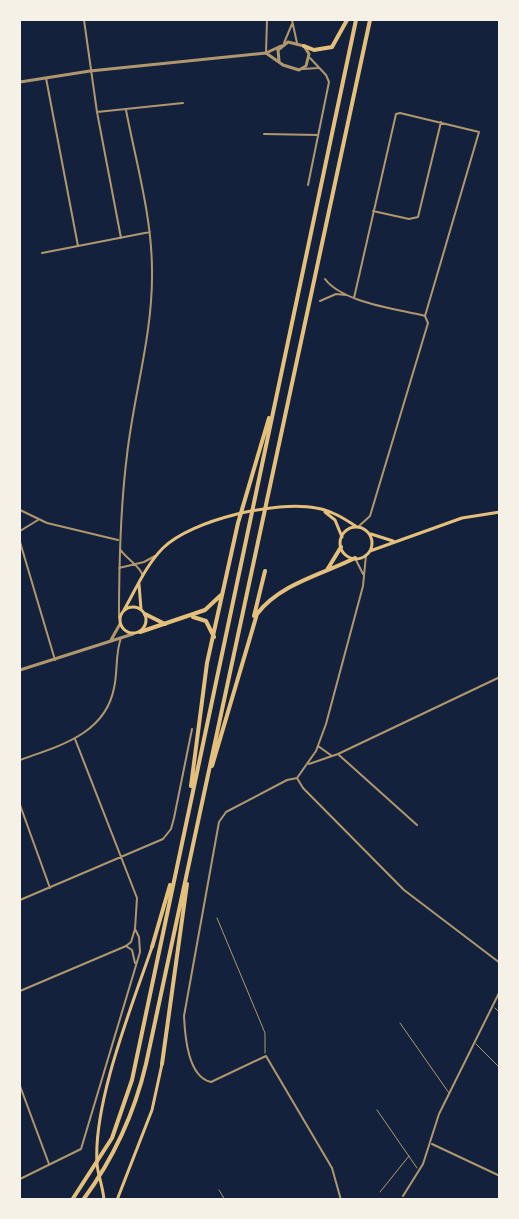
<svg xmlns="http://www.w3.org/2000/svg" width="519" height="1219" viewBox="0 0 519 1219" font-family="Commissioner,sans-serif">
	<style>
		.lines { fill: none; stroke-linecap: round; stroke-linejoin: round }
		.service { stroke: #b1986c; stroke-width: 1 }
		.minor { stroke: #b1986c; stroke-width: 2 }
		.tertiary { stroke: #b1986c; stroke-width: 3 }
		.secondary { stroke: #e5c07b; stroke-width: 3 }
		.trunk { stroke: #e5c07b; stroke-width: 4 }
	</style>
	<rect width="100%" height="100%" fill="#14213d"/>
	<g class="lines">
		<path class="service" d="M 217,918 L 265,1033 L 265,1053
			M 495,1008 L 500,1013
			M 400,1023 L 449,1093
			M 476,1044 L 500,1068
			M 377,1110 L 417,1168
			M 219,1190 L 225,1200
			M 380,1192 L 409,1156"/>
		<path class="minor" d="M 84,20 L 97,112 L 121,238
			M 292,20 L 297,43
			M 284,43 L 292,24
			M 266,53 L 267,20
			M 303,69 L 318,68
			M 46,78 L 78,246
			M 97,112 L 183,103
			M 264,134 L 318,135
			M 308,185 L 329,82 L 326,75 L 310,58
			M 373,211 L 409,219 L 418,217 L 441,122
			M 42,253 L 150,232
			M 325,279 C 343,303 398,309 425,316
			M 354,298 L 396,114 L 400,113 L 479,132 L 425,316
			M 320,301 L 336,294 L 346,295
			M 20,510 L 47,523 L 118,540
			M 358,527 L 370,516 L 428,323 L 425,316
			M 20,531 L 38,520
			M 20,542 L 55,660
			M 120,549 C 126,559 140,565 143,576
			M 355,558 L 363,574
			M 119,568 L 144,562 L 155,556
			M 119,618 C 119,563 120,510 127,455 C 134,393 153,334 152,271 C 152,217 136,162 126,110
			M 318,746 L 332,756
			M 339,755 L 417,825
			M 20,760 C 58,746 105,735 114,688 C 118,671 115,654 121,638
			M 309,764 L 338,754 L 500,677
			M 297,778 L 287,780 L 226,812 L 219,822 L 184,1016 C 185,1037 188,1077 211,1082 L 266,1056 L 332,1168 L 341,1200
			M 297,778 L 303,788 L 404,890 L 500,963
			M 297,778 L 316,751 L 326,724 L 363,586 L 366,555
			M 20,805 L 50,888
			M 20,900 L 163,839 L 171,829 L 174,818 L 192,729
			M 126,946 L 132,950 L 135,963
			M 20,991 L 126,946 L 131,942 L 135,929 L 137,898 L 75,739
			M 20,1086 L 49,1164
			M 432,1144 L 500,1176
			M 20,1179 L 81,1149 L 140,952 L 139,937 L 135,929
			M 403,1196 L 423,1164 L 439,1114 L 500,991"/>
		<path class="tertiary" d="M 266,53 L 283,65 L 299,70 L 306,66 L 309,54 L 304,46 L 288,42 L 278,50 L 279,61
			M 20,82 L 90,71 L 266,53 L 281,46
			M 111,640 L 120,624
			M 20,670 L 133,634"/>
		<path class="secondary" d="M 325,512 L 335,520 L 342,537
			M340 543a16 16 0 1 1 32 0a16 16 0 1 1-32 0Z
			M 371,534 L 393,541
			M 370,551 L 462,518 L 500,512
			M 139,584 L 141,609
			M120 620a13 13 0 1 1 26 0a13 13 0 1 1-26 0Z
			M 124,610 C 136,589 146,565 163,548 C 191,520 277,500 316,508 C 331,510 345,519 357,527
			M 104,1200 C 103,1187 98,1175 97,1164 C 93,1102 132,1006 152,947
			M 117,1200 L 152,1110 L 162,1064"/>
		<path class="trunk" d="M 304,46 L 314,50 L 332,47 L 347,20
			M 327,570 L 341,547
			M 145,614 L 165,624
			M 254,616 L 265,571
			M 193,617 L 206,621 L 214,637
			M 140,632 L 205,610 L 221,595
			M 212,766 L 257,614 C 280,584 321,575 355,558
			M 191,786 L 207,663 L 238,523 L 269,418
			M 152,947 L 170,885
			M 162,1064 L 187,884
			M 72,1200 L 112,1138 L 132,1080 L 356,20
			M 83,1200 C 114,1158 134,1115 146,1064 L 370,20"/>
	</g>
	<rect width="519" height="1219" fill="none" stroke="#f6f1e7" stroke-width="42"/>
</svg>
